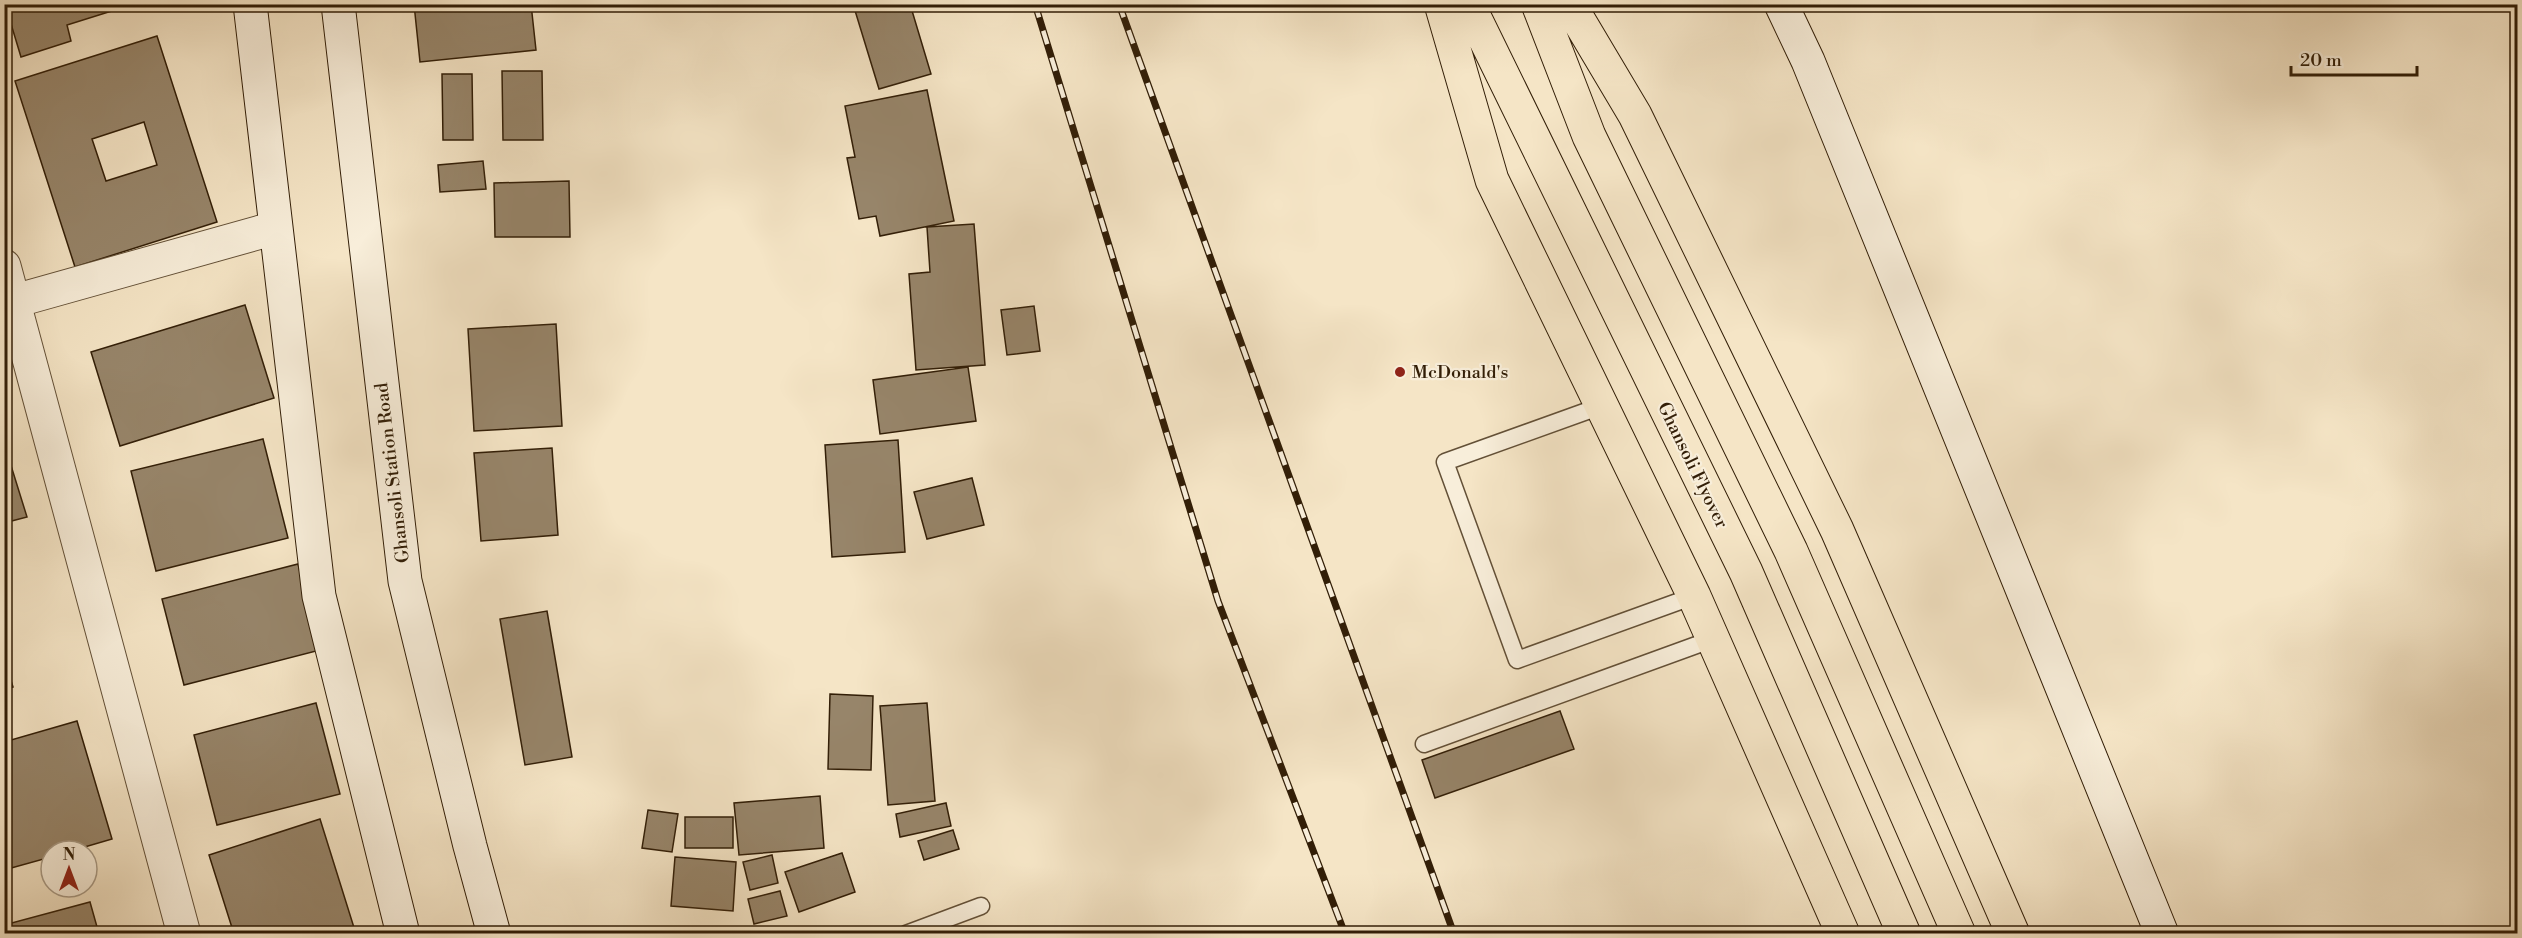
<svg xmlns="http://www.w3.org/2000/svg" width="2522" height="938" viewBox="0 0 2522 938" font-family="'Libre Bodoni',serif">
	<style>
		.building { fill: #97856a; stroke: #321e07; stroke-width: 1.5; fill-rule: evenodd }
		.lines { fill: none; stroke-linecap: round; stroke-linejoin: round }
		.lane-casing { stroke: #635037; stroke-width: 19 }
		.street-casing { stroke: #635037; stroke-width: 35 }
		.secondary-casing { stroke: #321e07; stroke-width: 35 }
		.primary-casing { stroke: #321e07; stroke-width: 35 }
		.lane { stroke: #f8eeda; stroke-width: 16 }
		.street { stroke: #f8eeda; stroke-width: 33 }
		.secondary { stroke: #f8eeda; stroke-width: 33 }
		.primary { stroke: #f5e5c6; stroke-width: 33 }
		.rail-casing { stroke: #321e07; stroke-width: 7 }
		.rail { stroke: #f8eeda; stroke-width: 4.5; stroke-dasharray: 14; stroke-linecap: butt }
		.poi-dot { fill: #8f2418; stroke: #f8eeda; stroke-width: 2 }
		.labels { text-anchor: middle; stroke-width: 4.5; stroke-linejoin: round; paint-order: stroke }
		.poi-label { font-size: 18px; fill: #321e07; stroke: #f8eeda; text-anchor: start }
		.street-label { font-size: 18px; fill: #321e07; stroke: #f8eeda }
	</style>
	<rect width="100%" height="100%" fill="#f5e5c6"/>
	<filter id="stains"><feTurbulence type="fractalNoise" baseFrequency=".00333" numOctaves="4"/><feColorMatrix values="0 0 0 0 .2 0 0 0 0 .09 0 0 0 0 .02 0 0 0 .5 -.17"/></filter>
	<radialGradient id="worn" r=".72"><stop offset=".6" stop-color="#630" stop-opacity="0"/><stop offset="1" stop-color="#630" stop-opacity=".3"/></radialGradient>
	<path class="building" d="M 5,4 L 134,4 L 67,25 L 71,41 L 21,57 Z
		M 414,4 L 531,4 L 536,50 L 420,62 Z
		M 853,4 L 910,4 L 931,74 L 879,89 Z
		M 157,36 L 217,222 L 75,267 L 15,81 ZM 144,122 L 157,165 L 106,181 L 92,139 Z
		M 502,71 L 542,71 L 543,140 L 503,140 Z
		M 442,74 L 472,74 L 473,140 L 443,140 Z
		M 927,90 L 954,221 L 880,236 L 876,216 L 859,219 L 847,158 L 855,157 L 845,106 Z
		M 483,161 L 486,189 L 440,192 L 438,165 Z
		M 569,181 L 570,237 L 495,237 L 494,183 Z
		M 974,224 L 985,365 L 916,370 L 909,274 L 930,272 L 927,227 Z
		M 245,305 L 274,398 L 120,446 L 91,352 Z
		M 1034,306 L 1040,351 L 1007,355 L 1001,310 Z
		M 556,324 L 562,426 L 474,431 L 468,329 Z
		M 968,367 L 976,421 L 880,434 L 873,380 Z
		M 263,439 L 288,538 L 156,571 L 131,471 Z
		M 898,440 L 905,552 L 832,557 L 825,445 Z
		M 4,443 L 27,517 L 4,523 Z
		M 552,448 L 558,535 L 481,541 L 474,453 Z
		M 972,478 L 984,525 L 927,539 L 914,492 Z
		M 298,564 L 320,650 L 184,685 L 162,599 Z
		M 547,611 L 572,757 L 525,765 L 500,619 Z
		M 4,658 L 13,687 L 4,690 Z
		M 830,694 L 873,696 L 871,770 L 828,769 Z
		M 316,703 L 340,794 L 217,825 L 194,735 Z
		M 927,703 L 935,801 L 888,805 L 880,706 Z
		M 1560,711 L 1574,749 L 1435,798 L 1422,760 Z
		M 77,721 L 112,839 L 71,851 L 51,851 L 51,857 L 4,870 L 4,742 Z
		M 820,796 L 824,848 L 739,855 L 734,803 Z
		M 946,803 L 951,826 L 900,837 L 896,814 Z
		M 648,810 L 678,814 L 672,852 L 642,848 Z
		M 685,817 L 733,817 L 733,848 L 685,848 Z
		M 320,819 L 356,934 L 234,934 L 209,855 Z
		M 953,830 L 959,849 L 924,860 L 918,841 Z
		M 842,853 L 855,892 L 799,912 L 785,872 Z
		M 772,855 L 778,883 L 750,890 L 743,862 Z
		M 675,857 L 736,862 L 733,911 L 671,906 Z
		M 780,891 L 787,916 L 754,924 L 748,899 Z
		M 90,902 L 99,934 L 4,934 L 4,925 Z"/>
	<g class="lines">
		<defs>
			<path id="lane" d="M 1601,406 L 1445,462 L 1517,660 L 1694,596
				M 1424,744 L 1713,639
				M 906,934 L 981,906"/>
			<path id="street" d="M 4,266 L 184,934
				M 4,304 L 275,228"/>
			<path id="secondary" d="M 250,4 L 319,596 L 403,934
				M 338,4 L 405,581 L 470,846 L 494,934
				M 1781,4 L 1808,61 L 2162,934"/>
			<path id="primary" d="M 1441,4 L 1492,180 L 1694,596 L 1843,934
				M 1468,4 L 1746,572 L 1904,934
				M 1538,4 L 1589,136 L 1791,551 L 1959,934
				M 1569,4 L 1635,115 L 1837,530 L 2013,934"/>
		</defs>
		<use href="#lane" class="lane-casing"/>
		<use href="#street" class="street-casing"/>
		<use href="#secondary" class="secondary-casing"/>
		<use href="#primary" class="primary-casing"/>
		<use href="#lane" class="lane"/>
		<use href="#street" class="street"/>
		<use href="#secondary" class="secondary"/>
		<use href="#primary" class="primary"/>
		<defs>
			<path id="rail" d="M 1035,4 L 1218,601 L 1345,934
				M 1119,4 L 1454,934"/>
		</defs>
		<use href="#rail" class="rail-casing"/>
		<use href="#rail" class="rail"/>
	</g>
	<circle class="poi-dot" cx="1400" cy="372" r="6"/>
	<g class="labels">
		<g class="poi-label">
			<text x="1412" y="378">McDonald's</text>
		</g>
		<g class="street-label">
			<text transform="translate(1693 465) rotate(64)" y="6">Ghansoli Flyover</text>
			<text transform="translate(392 473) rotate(-97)" y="6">Ghansoli Station Road</text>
		</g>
	</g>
	<rect width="2522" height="938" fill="none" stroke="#f5e5c6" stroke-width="24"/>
	<rect x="6" y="6" width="2510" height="926" fill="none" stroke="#321e07" stroke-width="3"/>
	<rect x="12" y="12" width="2498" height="914" fill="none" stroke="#321e07" stroke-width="1.5"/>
	<g transform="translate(69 869)"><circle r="28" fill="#f8eeda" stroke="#a99b86" stroke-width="1.5"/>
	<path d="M0-4.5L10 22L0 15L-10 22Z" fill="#8f2418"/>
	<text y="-9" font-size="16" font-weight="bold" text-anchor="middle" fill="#321e07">N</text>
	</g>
	<path d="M2291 66v9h126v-9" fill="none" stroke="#321e07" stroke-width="3"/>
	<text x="2300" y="66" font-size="18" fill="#321e07" stroke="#f8eeda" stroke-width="4.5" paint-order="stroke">20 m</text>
	<rect width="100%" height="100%" filter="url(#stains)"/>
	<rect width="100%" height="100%" fill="url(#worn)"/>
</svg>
